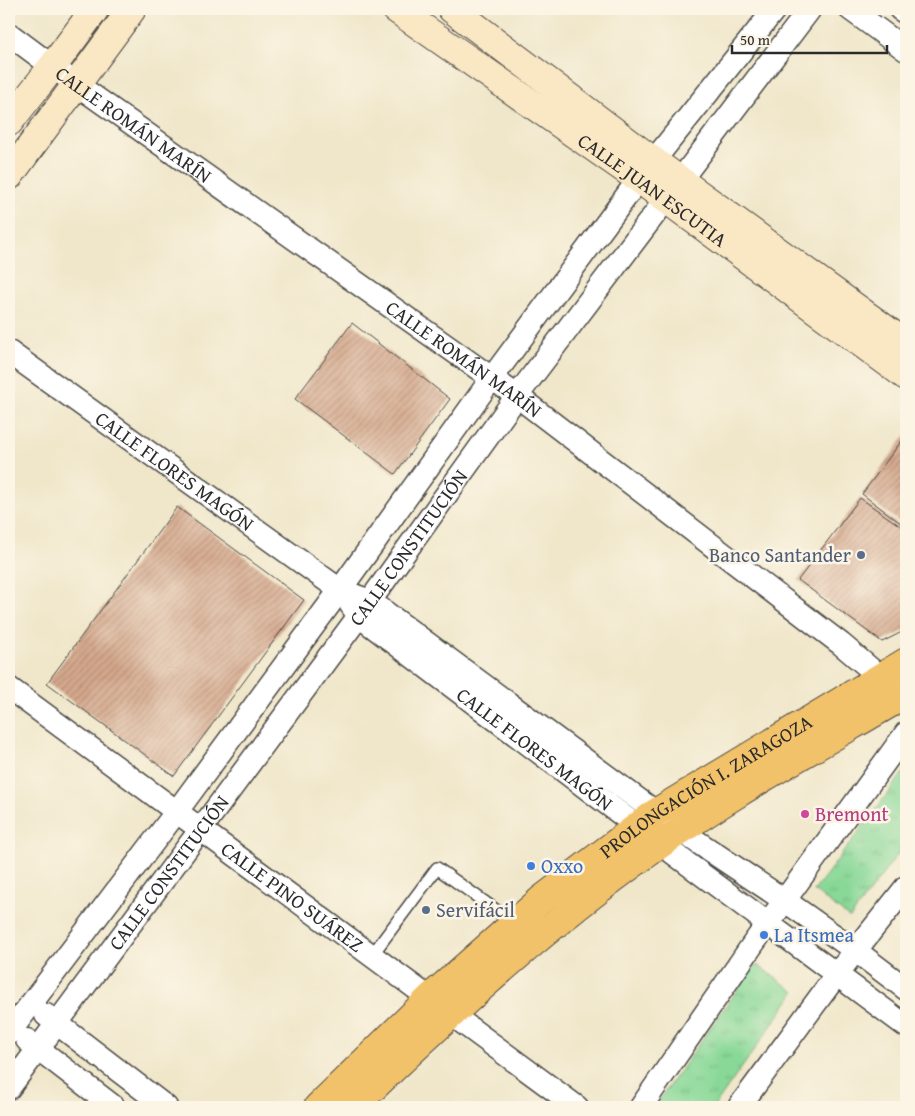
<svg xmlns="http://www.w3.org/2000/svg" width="915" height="1116" viewBox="0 0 915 1116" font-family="'Gentium Book Plus',serif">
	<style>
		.grass { fill: url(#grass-tufts); stroke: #5a8261 }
		.building { fill: url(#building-hatch) }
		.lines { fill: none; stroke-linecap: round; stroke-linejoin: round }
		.service-casing { stroke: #494743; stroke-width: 14 }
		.minor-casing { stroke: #494743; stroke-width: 25 }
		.secondary-casing { stroke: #494743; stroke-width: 30 }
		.primary-casing { stroke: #494743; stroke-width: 30 }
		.service { stroke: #fff; stroke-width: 11 }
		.minor { stroke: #fff; stroke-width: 22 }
		.secondary { stroke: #fae7c3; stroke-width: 28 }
		.primary { stroke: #f2c26a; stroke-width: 28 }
		.service-dot { fill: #5c6f8a; stroke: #fcf5e5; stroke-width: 2 }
		.hotel-dot { fill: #d1479c; stroke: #fcf5e5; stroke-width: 2 }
		.shop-dot { fill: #3f7fe0; stroke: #fcf5e5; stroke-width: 2 }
		.labels { text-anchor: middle; stroke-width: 5; stroke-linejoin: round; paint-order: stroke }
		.street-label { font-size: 20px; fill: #2b2b2b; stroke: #fcf5e5 }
		.service-label { font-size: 20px; fill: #4e5e75; stroke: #fcf5e5; text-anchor: end }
		.hotel-label { font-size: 20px; fill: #b23c85; stroke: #fcf5e5; text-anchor: start }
		.shop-label { font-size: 20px; fill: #366cbe; stroke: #fcf5e5; text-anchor: start }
	</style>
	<defs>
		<pattern id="grass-tufts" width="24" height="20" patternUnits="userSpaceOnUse" patternTransform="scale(1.25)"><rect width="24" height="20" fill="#88d897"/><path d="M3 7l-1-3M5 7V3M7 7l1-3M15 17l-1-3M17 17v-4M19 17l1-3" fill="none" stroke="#76ba82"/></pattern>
		<pattern id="building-hatch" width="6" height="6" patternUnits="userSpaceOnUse" patternTransform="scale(1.25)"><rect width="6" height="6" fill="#d5a88c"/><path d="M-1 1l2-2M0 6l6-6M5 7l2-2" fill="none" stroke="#ad8973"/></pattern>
	</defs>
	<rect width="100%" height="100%" fill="#fcf5e5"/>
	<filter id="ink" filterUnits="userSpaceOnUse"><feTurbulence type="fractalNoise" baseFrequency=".02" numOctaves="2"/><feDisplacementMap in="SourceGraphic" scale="10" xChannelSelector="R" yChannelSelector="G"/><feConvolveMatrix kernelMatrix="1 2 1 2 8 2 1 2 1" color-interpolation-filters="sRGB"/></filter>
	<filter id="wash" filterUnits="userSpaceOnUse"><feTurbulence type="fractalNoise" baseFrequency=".0096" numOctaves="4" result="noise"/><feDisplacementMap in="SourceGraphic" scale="20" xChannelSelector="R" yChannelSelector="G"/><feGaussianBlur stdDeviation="1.12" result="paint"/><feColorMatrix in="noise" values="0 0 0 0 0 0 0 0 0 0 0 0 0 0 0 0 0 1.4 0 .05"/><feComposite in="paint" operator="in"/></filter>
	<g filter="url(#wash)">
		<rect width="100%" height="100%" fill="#f0e7cb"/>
		<path class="grass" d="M 906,769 L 906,843 L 850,918 L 814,891 Z
			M 756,964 L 795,992 L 714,1107 L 654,1107 Z"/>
		<g id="blocks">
			<path class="building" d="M 352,323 L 450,399 L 395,474 L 295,399 Z
				M 906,435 L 906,527 L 862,494 Z
				M 860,498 L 906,530 L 906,630 L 882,642 L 798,580 Z
				M 177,507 L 304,600 L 174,776 L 47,683 Z"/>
		</g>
	</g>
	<g filter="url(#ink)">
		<use href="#blocks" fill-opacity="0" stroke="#494743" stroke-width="1"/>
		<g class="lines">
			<defs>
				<path id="service" d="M 372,955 L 437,868 L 514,923"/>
				<g id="minor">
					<path d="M 850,9 L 906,50"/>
					<path d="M 900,9 L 906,13"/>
					<path id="s1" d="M 9,34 L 76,84 L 517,396 L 841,644 L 892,687"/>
					<path id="s2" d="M 9,352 L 340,590 L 370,601 L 681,831 L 784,900 L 856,951 L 906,989"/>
					<path id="s3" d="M 351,605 L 359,616 L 638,827 L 906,1026"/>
					<path id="s4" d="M 9,688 L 577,1107"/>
					<path d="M 46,1015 L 166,1107"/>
					<path d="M 9,1033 L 177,811 L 340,590 L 492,378 L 639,179 L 775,9"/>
					<path d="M 27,1040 L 114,1107"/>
					<path id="s5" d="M 9,1088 L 370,601 L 517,396 L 810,9"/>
					<path d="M 641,1107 L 753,944 L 906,733"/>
					<path d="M 739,1107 L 837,974 L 906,887"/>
				</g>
				<g id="secondary">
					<path id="s6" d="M 396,9 L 639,179 L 906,376"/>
					<path d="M 452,9 L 653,161 L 906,344"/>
					<path d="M 9,122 L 53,66 L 95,9"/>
					<path d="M 9,176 L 132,9"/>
				</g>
				<g id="primary">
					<path id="s7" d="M 318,1107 L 430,998 L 541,900 L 657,812 L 906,662"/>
					<path d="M 353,1107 C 441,1022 531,939 630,866 C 717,801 813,749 906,694"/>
				</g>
			</defs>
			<use href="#service" class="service-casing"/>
			<use href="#minor" class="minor-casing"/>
			<use href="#secondary" class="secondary-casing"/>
			<use href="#primary" class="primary-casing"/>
			<use href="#service" class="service"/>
			<use href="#minor" class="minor"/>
			<use href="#secondary" class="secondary"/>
			<use href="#primary" class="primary"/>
		</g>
	</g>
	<g class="service-dot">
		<circle cx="861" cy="555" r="5"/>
		<circle cx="426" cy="910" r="5"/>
	</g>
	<circle class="hotel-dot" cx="805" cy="814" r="5"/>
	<g class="shop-dot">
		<circle cx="531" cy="866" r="5"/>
		<circle cx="764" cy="935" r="5"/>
	</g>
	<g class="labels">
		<g class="street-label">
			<text dy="7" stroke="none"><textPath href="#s1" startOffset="154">CALLE ROMÁN MARÍN</textPath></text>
			<text dy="7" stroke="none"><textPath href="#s6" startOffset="314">CALLE JUAN ESCUTIA</textPath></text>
			<text dy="7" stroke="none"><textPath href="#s1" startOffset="559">CALLE ROMÁN MARÍN</textPath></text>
			<text dy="7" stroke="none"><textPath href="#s2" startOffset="204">CALLE FLORES MAGÓN</textPath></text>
			<text dy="7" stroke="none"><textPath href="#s5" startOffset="672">CALLE CONSTITUCIÓN</textPath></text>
			<text dy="7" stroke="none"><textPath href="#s3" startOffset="234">CALLE FLORES MAGÓN</textPath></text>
			<text dy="7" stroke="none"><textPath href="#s7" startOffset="505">PROLONGACIÓN I. ZARAGOZA</textPath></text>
			<text dy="7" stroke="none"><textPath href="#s5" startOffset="268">CALLE CONSTITUCIÓN</textPath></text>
			<text dy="7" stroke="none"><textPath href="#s4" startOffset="352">CALLE PINO SUÁREZ</textPath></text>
		</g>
		<g class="service-label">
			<text x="851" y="562">Banco Santander</text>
			<text x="436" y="917" text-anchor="start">Servifácil</text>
		</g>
		<g class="hotel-label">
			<text x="815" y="821">Bremont</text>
		</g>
		<g class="shop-label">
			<text x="541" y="873">Oxxo</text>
			<text x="774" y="942">La Itsmea</text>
		</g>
	</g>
	<rect width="915" height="1116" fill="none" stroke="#fcf5e5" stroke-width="30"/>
	<path d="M732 45v8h155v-8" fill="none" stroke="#2b2b2b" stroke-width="2.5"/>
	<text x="740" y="45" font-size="15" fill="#2b2b2b" stroke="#fcf5e5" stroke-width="4" paint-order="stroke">50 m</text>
</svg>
